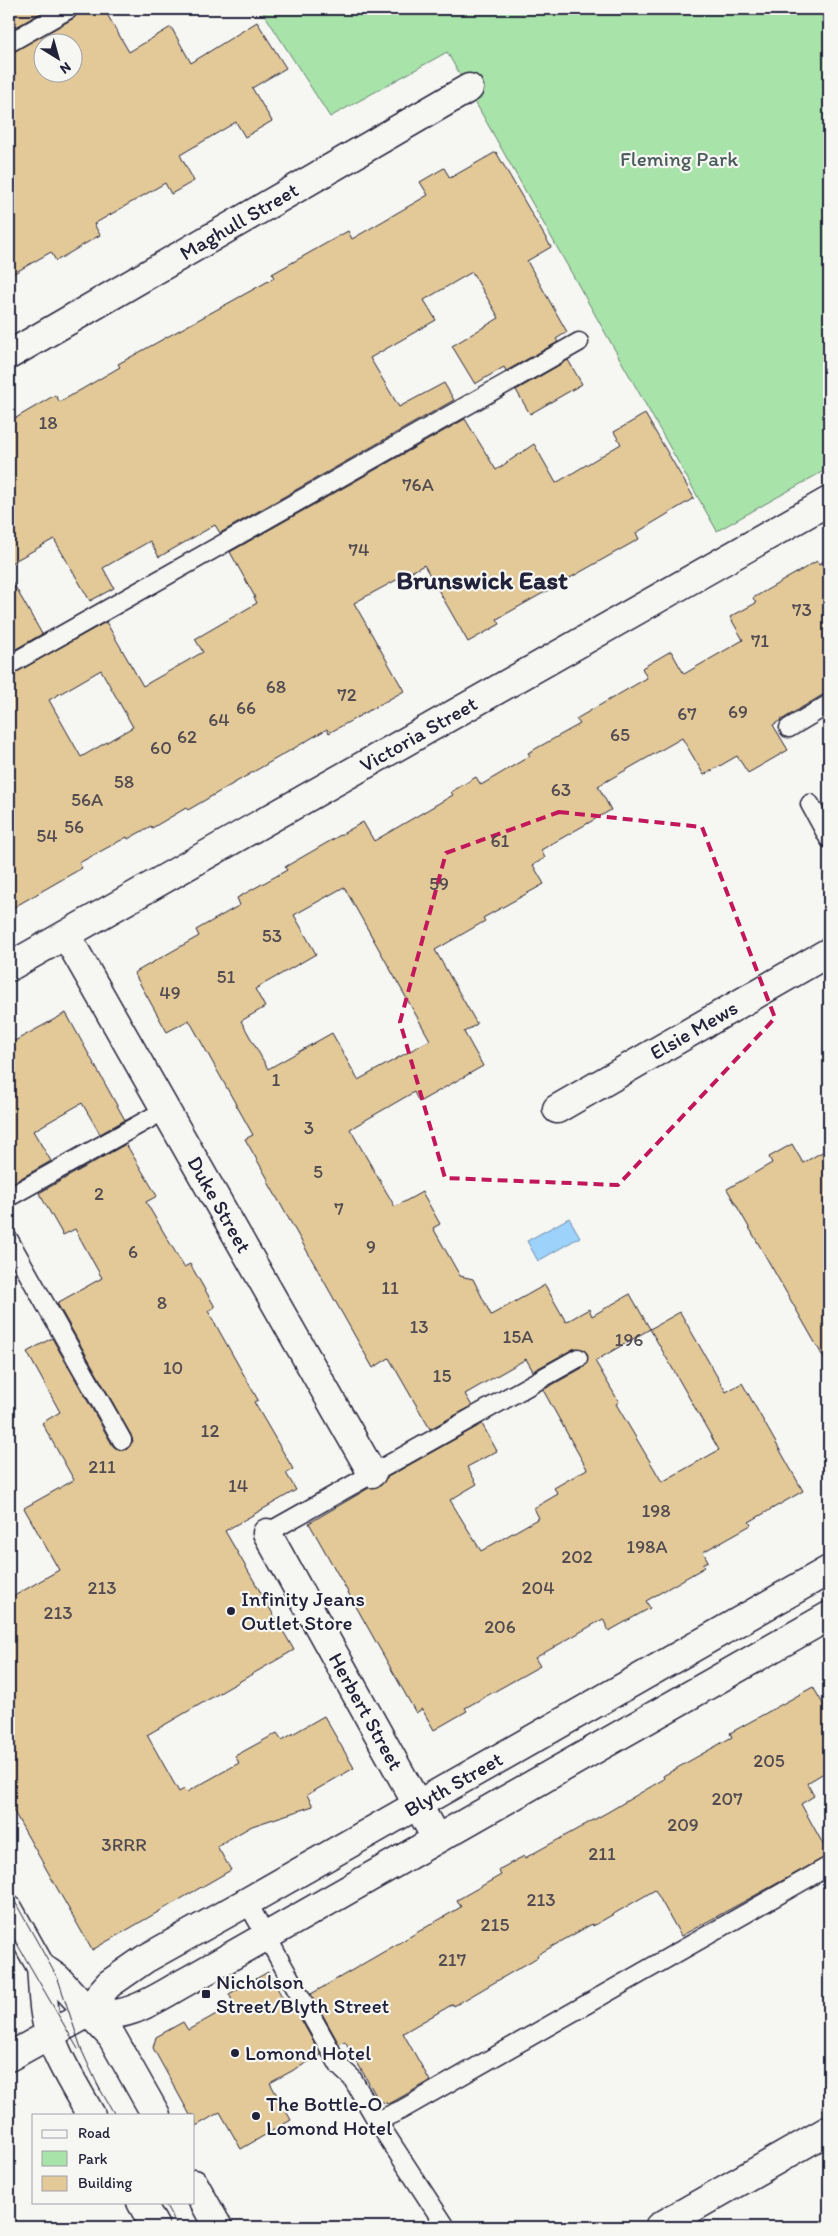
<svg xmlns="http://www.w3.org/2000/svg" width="838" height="2236" viewBox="0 0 838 2236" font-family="Itim,sans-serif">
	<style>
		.green { fill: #a8e3a9; stroke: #658272 }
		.water { fill: #9dd2fb; stroke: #6c8cae }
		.building { fill: #e3c998; stroke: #22223b; fill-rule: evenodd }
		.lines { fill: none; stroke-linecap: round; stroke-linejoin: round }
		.service-casing { stroke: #22223b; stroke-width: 21 }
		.minor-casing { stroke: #22223b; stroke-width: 31 }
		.tertiary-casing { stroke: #22223b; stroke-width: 31 }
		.primary-casing { stroke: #22223b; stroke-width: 31 }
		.service { stroke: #f6f6f2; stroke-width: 18 }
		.minor { stroke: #f6f6f2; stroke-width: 28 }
		.tertiary { stroke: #f6f6f2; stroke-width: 28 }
		.primary { stroke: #f6f6f2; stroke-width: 28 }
		.tram { stroke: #22223b; stroke-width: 1 }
		.marked { fill: none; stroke: #c2185b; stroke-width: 4; stroke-dasharray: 10 6; stroke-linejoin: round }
		.poi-dot { fill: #22223b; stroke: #f6f6f2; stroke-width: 2 }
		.labels { text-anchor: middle; stroke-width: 4.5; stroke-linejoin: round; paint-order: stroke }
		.number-label { font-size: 19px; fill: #524c52 }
		.park-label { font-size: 21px; fill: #4a5c5c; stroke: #f6f6f2 }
		.street-label { font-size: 21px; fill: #22223b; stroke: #f6f6f2 }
		.poi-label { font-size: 21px; fill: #22223b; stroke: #f6f6f2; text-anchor: start }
		.district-label { font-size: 26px; font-weight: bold; fill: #22223b; stroke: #f6f6f2 }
	</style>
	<rect width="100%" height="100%" fill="#f6f6f2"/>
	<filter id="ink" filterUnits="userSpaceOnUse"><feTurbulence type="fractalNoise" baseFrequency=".02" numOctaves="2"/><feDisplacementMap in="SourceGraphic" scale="10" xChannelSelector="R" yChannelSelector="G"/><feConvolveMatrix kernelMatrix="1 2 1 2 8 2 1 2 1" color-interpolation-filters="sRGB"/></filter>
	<g filter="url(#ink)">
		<path class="green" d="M 261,9 L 829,9 L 829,468 L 717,531 L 447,52 L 330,117 Z"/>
		<path class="water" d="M 569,1218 L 580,1237 L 538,1261 L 527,1241 Z"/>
		<path class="building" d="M 9,9 L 48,9 L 9,31 Z
			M 80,9 L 104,9 L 129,52 L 171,27 L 191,63 L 257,22 L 286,68 L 252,88 L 272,121 L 245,137 L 236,122 L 180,155 L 194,181 L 171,194 L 165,183 L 94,224 L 100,235 L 56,261 L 51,252 L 9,276 L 9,54 L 74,18 ZM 42,42 L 72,42 L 72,72 L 42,72 Z
			M 496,152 L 551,247 L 527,261 L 567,332 L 556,339 L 558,342 L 506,371 L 504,367 L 475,384 L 452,346 L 499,318 L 472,272 L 424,300 L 436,320 L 370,358 L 399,407 L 444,383 L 454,400 L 220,533 L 215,525 L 159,557 L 150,541 L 103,568 L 114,588 L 90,601 L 54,539 L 9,564 L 9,422 L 55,395 L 60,402 L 120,367 L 118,364 L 274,278 L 272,274 L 348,231 L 352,239 L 428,195 L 420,182 L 444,168 L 450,178 Z
			M 568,360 L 582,384 L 530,414 L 516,390 Z
			M 645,414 L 694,498 L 636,533 L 639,539 L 497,619 L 500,624 L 468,642 L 424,565 L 354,603 L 404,691 L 329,733 L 327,729 L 188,810 L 186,808 L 152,828 L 151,826 L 128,839 L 127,837 L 79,863 L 82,868 L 9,910 L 9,676 L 106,622 L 143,686 L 203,652 L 195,639 L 257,603 L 254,597 L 255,597 L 230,552 L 465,419 L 496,470 L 534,444 L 556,483 L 621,444 L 614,432 ZM 101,670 L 133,727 L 81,757 L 49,700 Z
			M 829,558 L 829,691 L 773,725 L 788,750 L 748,773 L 737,756 L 704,775 L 682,738 L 598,786 L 611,810 L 541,850 L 545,858 L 533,865 L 544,884 L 483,918 L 485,921 L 435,950 L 477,1024 L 464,1032 L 483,1066 L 419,1102 L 414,1092 L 350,1129 L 395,1207 L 422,1192 L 440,1224 L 433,1228 L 460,1276 L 473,1279 L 491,1315 L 545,1285 L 566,1322 L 589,1309 L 592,1316 L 630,1294 L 650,1329 L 680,1312 L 726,1392 L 742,1383 L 803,1491 L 749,1522 L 751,1525 L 703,1552 L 708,1561 L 702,1564 L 705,1567 L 646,1601 L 650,1608 L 609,1631 L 603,1619 L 535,1658 L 540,1666 L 465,1708 L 467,1711 L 434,1730 L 422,1709 L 416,1713 L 309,1523 L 369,1488 L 380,1486 L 386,1478 L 482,1424 L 497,1451 L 467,1467 L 477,1484 L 450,1500 L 481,1551 L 539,1518 L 534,1508 L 558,1494 L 554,1488 L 587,1469 L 543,1390 L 584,1367 L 587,1363 L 587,1353 L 583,1349 L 573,1349 L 533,1371 L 526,1359 L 465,1394 L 472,1406 L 430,1429 L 389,1358 L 373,1368 L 268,1182 L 269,1181 L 245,1139 L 253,1135 L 189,1020 L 167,1032 L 134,973 L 199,936 L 196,930 L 240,905 L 237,898 L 287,870 L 285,867 L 363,822 L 374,841 L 453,795 L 451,792 L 476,777 L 481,785 L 530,756 L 528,753 L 580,724 L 576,719 L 647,678 L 642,668 L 671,651 L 684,674 L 743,640 L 730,617 L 756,603 L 753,598 L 817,561 L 819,564 ZM 344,887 L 430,1040 L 358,1080 L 332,1033 L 268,1069 L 241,1021 L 265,1007 L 255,989 L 316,954 L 294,915 ZM 650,1329 L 719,1450 L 662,1482 L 616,1404 L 619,1402 L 595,1361 Z
			M 9,576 L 42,634 L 9,653 Z
			M 66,1013 L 125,1120 L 100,1134 L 82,1103 L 33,1131 L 51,1161 L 9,1185 L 9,1044 Z
			M 126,1144 L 157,1196 L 146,1202 L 184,1267 L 190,1264 L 215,1307 L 208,1311 L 258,1400 L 254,1402 L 293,1469 L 286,1473 L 296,1490 L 225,1531 L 294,1650 L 147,1735 L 179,1792 L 184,1789 L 187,1792 L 239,1763 L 235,1756 L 277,1733 L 282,1740 L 324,1716 L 354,1768 L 307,1795 L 313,1806 L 252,1826 L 217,1846 L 231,1870 L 92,1950 L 9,1803 L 9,1599 L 59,1570 L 24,1508 L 74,1480 L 42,1423 L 60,1412 L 27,1352 L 52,1338 L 113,1446 L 117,1449 L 127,1449 L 133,1441 L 131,1435 L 57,1303 L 102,1278 L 75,1229 L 63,1235 L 39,1193 Z
			M 792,1144 L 803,1163 L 829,1148 L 829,1367 L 727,1189 L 772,1163 L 769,1157 Z
			M 813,1687 L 829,1714 L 829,1770 L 807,1783 L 814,1796 L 801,1804 L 829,1855 L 681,1936 L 655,1890 L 593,1926 L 592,1924 L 537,1955 L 538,1957 L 454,2006 L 453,2004 L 403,2033 L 430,2081 L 389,2104 L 379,2101 L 345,2041 L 339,2044 L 311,1994 L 461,1907 L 457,1900 L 501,1875 L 498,1870 L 524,1856 L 525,1858 L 608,1812 L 664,1779 L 663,1776 L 732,1737 L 730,1733 Z
			M 268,1972 L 288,2007 L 293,2005 L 321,2055 L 270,2083 L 291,2120 L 241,2149 L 220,2112 L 196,2126 L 194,2115 L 190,2115 L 153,2048 L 156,2037 L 183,2022 L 188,2030 L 234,2004 L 229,1994 Z"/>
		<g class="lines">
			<defs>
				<path id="service" d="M 9,43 L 69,9
					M 9,665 L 579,342
					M 789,728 L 829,704
					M 810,804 L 829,839
					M 9,1197 L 165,1110
					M 9,1240 L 122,1440
					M 267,1533 L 578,1358
					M 247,1902 L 340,2067 L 352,2078 L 377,2121 L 446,2227
					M 377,2121 L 401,2110 L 829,1866"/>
				<g id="minor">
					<path id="s1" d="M 9,355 L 469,88"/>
					<path id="s2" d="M 66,935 L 372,1473"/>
					<path id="s3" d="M 9,967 L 829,501"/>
					<path id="s4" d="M 557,1109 L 829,952"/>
					<path id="s5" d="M 267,1533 L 436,1838"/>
					<path d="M 659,2227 L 829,2130"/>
				</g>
				<g id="tertiary">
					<path d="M 90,2012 C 126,2023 160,1995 191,1979 L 829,1616"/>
					<path id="s6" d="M 9,2057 L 90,2012 L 101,1993 L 109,1984 L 145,1959 L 247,1902 L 829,1570"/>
				</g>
				<path id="primary" d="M 9,1910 L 41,1967 L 58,1979 L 112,2037 L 156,2115
					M 41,1967 C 43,1986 42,2006 47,2024 C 55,2056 75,2086 91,2115
					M 194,2184 L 218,2227
					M 141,2202 L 155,2227"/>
			</defs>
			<use href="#service" class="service-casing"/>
			<use href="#minor" class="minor-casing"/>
			<use href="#tertiary" class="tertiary-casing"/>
			<use href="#primary" class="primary-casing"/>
			<use href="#service" class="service"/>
			<use href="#minor" class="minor"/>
			<use href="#tertiary" class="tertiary"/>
			<use href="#primary" class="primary"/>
			<path class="tram" d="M 9,1891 L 58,1979 L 82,2051 L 100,2090
				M 9,1930 L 78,2049
				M 97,2084 L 115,2115
				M 164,2202 L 178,2227"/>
		</g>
	</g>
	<path class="marked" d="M 559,812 L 702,827 L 775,1018 L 618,1185 L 445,1178 L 400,1022 L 446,853 Z"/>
	<g class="poi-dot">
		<circle cx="231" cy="1611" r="5"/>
		<rect x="201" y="1989" width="10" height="10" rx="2.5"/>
		<circle cx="235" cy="2053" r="5"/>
		<circle cx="256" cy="2116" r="5"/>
	</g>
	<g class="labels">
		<g class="number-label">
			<text x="48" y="429">18</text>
			<text x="418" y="491">76A</text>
			<text x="359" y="556">74</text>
			<text x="802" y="616">73</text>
			<text x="760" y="647">71</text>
			<text x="276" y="693">68</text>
			<text x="347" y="701">72</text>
			<text x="246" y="714">66</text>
			<text x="738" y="718">69</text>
			<text x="687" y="720">67</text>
			<text x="219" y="726">64</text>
			<text x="620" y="741">65</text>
			<text x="187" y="743">62</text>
			<text x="161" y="754">60</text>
			<text x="124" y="788">58</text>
			<text x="561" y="796">63</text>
			<text x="87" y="806">56A</text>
			<text x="74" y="833">56</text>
			<text x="47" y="842">54</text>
			<text x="500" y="847">61</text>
			<text x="439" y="890">59</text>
			<text x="272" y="942">53</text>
			<text x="226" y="983">51</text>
			<text x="170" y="999">49</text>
			<text x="276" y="1086">1</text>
			<text x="309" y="1134">3</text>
			<text x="318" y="1178">5</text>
			<text x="99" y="1200">2</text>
			<text x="339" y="1215">7</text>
			<text x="371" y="1253">9</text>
			<text x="133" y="1258">6</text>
			<text x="390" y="1294">11</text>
			<text x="162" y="1309">8</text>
			<text x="419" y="1333">13</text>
			<text x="518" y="1343">15A</text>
			<text x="629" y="1346">196</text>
			<text x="173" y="1374">10</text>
			<text x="442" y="1382">15</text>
			<text x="210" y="1437">12</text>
			<text x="102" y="1473">211</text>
			<text x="238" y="1492">14</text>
			<text x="656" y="1517">198</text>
			<text x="647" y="1553">198A</text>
			<text x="577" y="1563">202</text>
			<text x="102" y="1594">213</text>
			<text x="538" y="1594">204</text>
			<text x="58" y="1619">213</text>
			<text x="500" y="1633">206</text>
			<text x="769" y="1767">205</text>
			<text x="727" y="1805">207</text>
			<text x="683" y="1831">209</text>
			<text x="124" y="1851">3RRR</text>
			<text x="602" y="1860">211</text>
			<text x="541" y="1906">213</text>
			<text x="495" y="1931">215</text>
			<text x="452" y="1966">217</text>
		</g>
		<g class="park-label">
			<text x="679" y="166">Fleming Park</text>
		</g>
		<g class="street-label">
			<text dy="7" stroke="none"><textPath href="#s1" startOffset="266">Maghull Street</textPath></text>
			<text dy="7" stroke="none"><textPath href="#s3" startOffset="471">Victoria Street</textPath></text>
			<text dy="7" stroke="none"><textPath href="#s4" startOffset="158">Elsie Mews</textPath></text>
			<text dy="7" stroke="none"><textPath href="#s2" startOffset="310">Duke Street</textPath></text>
			<text dy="7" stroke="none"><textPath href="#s5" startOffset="204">Herbert Street</textPath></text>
			<text dy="7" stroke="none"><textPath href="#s6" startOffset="525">Blyth Street</textPath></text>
		</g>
		<g class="poi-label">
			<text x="241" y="1606">Infinity Jeans<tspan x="241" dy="24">Outlet Store</tspan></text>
			<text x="216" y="1989">Nicholson<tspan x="216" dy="24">Street/Blyth Street</tspan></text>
			<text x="245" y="2060">Lomond Hotel</text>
			<text x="266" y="2111">The Bottle-O<tspan x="266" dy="24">Lomond Hotel</tspan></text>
		</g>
		<g class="district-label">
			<text x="482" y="589">Brunswick East</text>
		</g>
	</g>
	<rect width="838" height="2236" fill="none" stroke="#f6f6f2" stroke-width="30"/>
	<rect x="15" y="15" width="808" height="2206" fill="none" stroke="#22223b" stroke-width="2" filter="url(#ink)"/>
	<rect x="32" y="2114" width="162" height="90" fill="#f6f6f2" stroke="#a1a1a9"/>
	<rect x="42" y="2130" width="25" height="8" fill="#f6f6f2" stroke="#a1a1a9"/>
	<text x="78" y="2138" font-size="15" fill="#22223b">Road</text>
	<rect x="42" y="2151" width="25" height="15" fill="#a8e3a9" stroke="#a1a1a9"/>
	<text x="78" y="2164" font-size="15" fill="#22223b">Park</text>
	<rect x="42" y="2176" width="25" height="15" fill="#e3c998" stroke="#a1a1a9"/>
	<text x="78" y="2188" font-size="15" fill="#22223b">Building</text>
	<g transform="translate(58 58) rotate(143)"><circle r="24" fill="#f6f6f2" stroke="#a1a1a9"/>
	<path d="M0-4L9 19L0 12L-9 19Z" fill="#22223b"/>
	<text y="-8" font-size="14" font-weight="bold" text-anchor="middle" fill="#22223b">N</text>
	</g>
</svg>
